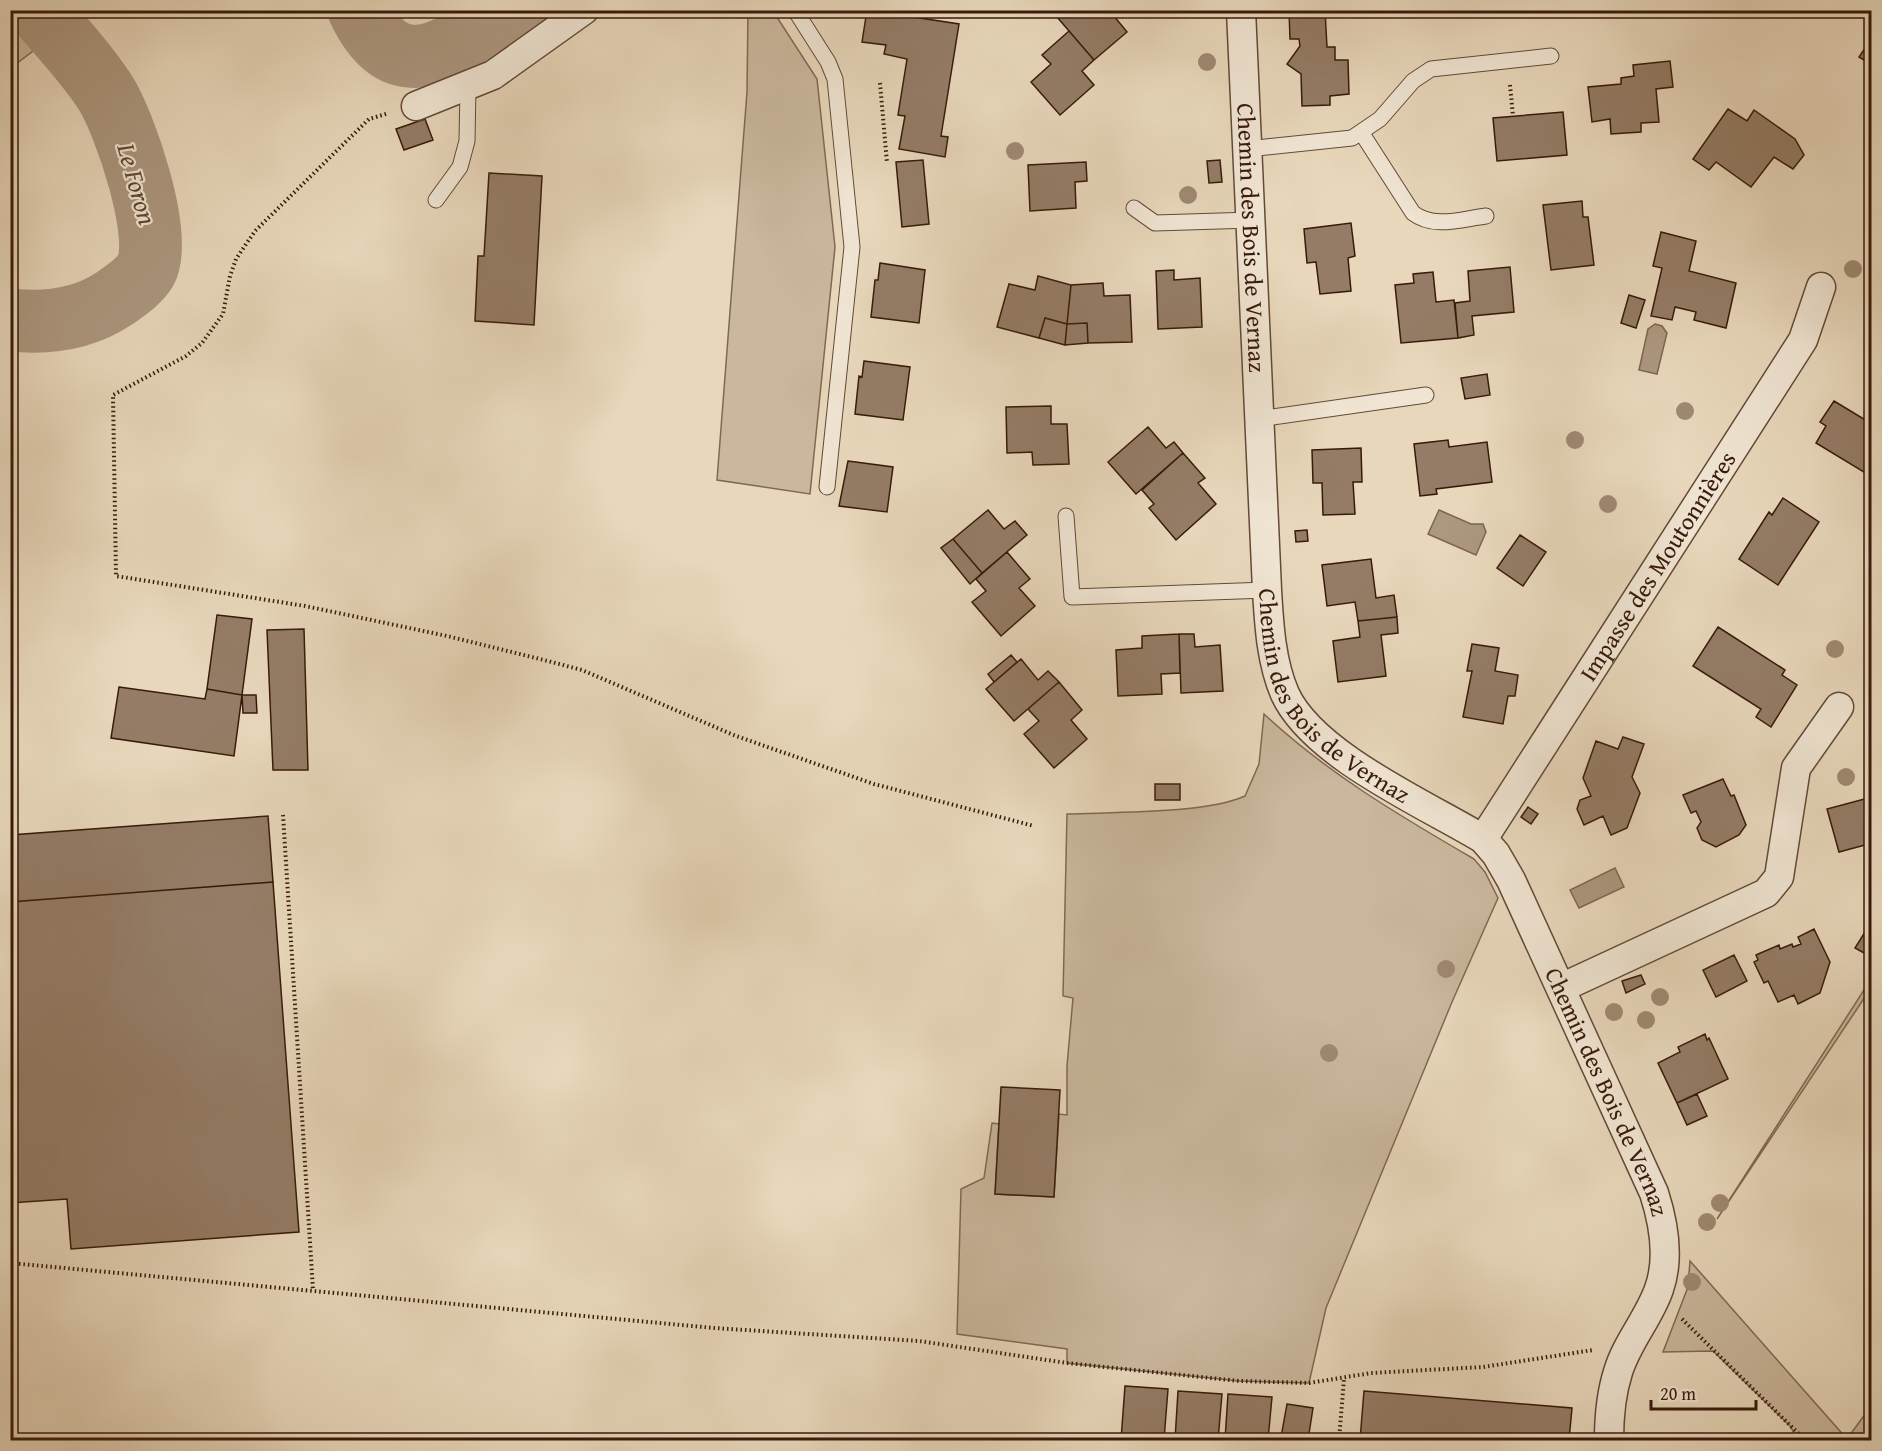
<svg xmlns="http://www.w3.org/2000/svg" width="1882" height="1451" viewBox="0 0 1882 1451" font-family="'Gentium Book Plus',serif">
	<style>
		.green { fill: #cab79d; stroke: #816854; stroke-width: 1.5 }
		.water { fill: #ac977f; stroke: #7e6550; stroke-width: 1.5 }
		.lines { fill: none; stroke-linecap: round; stroke-linejoin: round }
		.river { stroke: #ac977f; stroke-width: 63 }
		.building { fill: #947c66; stroke: #381a0a; stroke-width: 1.5 }
		.lane-casing { stroke: #644936; stroke-width: 17 }
		.street-casing { stroke: #644936; stroke-width: 31 }
		.path { stroke: #381a0a; stroke-width: 4; stroke-dasharray: 1.5 3; stroke-linecap: butt }
		.lane { stroke: #f0e5d3; stroke-width: 15 }
		.street { stroke: #f0e5d3; stroke-width: 28 }
		.tree { fill: #9f8972 }
		.labels { text-anchor: middle; stroke-width: 4.5; stroke-linejoin: round; paint-order: stroke }
		.street-label { font-size: 24px; fill: #381a0a; stroke: #f0e5d3 }
		.water-label { font-size: 26px; font-style: italic; fill: #614633; stroke: #f0e5d3 }
	</style>
	<rect width="100%" height="100%" fill="#e8d7bb"/>
	<filter id="stains"><feTurbulence type="fractalNoise" baseFrequency=".00333" numOctaves="4"/><feColorMatrix values="0 0 0 0 .2 0 0 0 0 .09 0 0 0 0 .02 0 0 0 .5 -.17"/></filter>
	<radialGradient id="worn" r=".72"><stop offset=".6" stop-color="#630" stop-opacity="0"/><stop offset="1" stop-color="#630" stop-opacity=".3"/></radialGradient>
	<path class="green" d="M 11,10 L 38,11 L 58,32 L 12,67 Z
		M 748,11 L 773,11 L 817,79 L 835,247 L 810,494 L 717,480 L 747,92 Z
		M 1264,714 C 1327,773 1400,816 1474,859 L 1485,872 L 1498,898 L 1452,1002 L 1326,1308 L 1309,1383 L 1239,1381 L 1067,1363 L 1067,1349 L 957,1334 L 961,1189 L 984,1178 L 992,1123 L 999,1124 L 995,1194 L 1054,1197 L 1059,1114 L 1067,1115 L 1067,1066 L 1073,998 L 1063,996 L 1067,814 C 1114,812 1205,814 1245,796 L 1259,764 Z
		M 1871,979 L 1871,988 L 1717,1219 Z
		M 1690,1261 L 1847,1439 L 1871,1406 L 1871,1440 L 1798,1440 L 1790,1426 L 1713,1351 L 1663,1352 L 1688,1287 Z"/>
	<path class="water" d="M 1655,324 L 1662,326 L 1667,333 L 1657,374 L 1639,370 L 1648,329 Z
		M 1439,510 L 1471,524 L 1483,524 L 1486,532 L 1476,555 L 1428,534 Z
		M 1615,868 L 1624,887 L 1579,908 L 1570,890 Z"/>
	<g class="lines">
		<path class="river" d="M 359,10 C 401,98 457,39 515,10
			M 10,320 C 48,324 84,319 115,298 C 126,290 139,282 146,270 C 164,238 125,123 105,92 C 86,63 61,36 38,10"/>
	</g>
	<path class="building" d="M 867,10 L 959,24 L 941,136 L 948,137 L 945,157 L 899,149 L 905,116 L 898,115 L 907,59 L 884,54 L 886,45 L 862,42 Z
		M 1064,10 L 1075,10 L 1078,15 L 1083,10 L 1109,10 L 1127,32 L 1094,60 L 1057,17 Z
		M 1289,10 L 1325,10 L 1327,47 L 1335,47 L 1335,60 L 1348,60 L 1349,94 L 1330,96 L 1330,105 L 1302,106 L 1301,74 L 1287,64 L 1300,46 L 1299,39 L 1290,39 Z
		M 1402,10 L 1433,10 L 1403,14 Z
		M 1069,31 L 1094,60 L 1082,71 L 1094,85 L 1060,115 L 1031,82 L 1051,64 L 1042,55 Z
		M 1872,38 L 1872,65 L 1859,57 Z
		M 1670,61 L 1673,87 L 1656,89 L 1659,122 L 1641,123 L 1641,132 L 1611,134 L 1610,119 L 1592,122 L 1588,87 L 1621,84 L 1621,78 L 1634,76 L 1633,65 Z
		M 1728,109 L 1747,121 L 1754,110 L 1795,139 L 1804,155 L 1793,169 L 1774,157 L 1751,187 L 1716,162 L 1709,170 L 1693,159 Z
		M 1563,112 L 1567,155 L 1497,161 L 1493,118 Z
		M 425,119 L 433,140 L 404,150 L 396,129 Z
		M 923,160 L 929,224 L 902,227 L 896,162 Z
		M 1220,160 L 1222,182 L 1209,183 L 1207,161 Z
		M 1086,162 L 1087,181 L 1075,182 L 1076,208 L 1030,211 L 1028,165 Z
		M 489,173 L 542,176 L 534,325 L 475,321 L 478,256 L 484,256 Z
		M 1582,201 L 1583,217 L 1588,217 L 1594,265 L 1551,270 L 1543,205 Z
		M 1351,223 L 1355,256 L 1348,258 L 1351,291 L 1320,294 L 1316,262 L 1307,263 L 1304,229 Z
		M 1661,232 L 1696,241 L 1689,271 L 1736,283 L 1726,328 L 1694,320 L 1696,312 L 1675,307 L 1672,320 L 1651,316 L 1662,268 L 1653,266 Z
		M 880,263 L 925,270 L 919,323 L 871,317 L 875,280 L 878,280 Z
		M 1510,267 L 1514,312 L 1472,316 L 1474,335 L 1458,338 L 1455,303 L 1470,301 L 1468,271 Z
		M 1174,270 L 1174,280 L 1200,278 L 1202,327 L 1158,329 L 1156,271 Z
		M 1433,272 L 1436,302 L 1454,300 L 1458,338 L 1401,343 L 1395,285 L 1414,283 L 1413,274 Z
		M 1038,276 L 1071,285 L 1067,324 L 1045,318 L 1039,338 L 997,327 L 1009,284 L 1035,290 Z
		M 1103,283 L 1104,296 L 1130,295 L 1132,342 L 1088,343 L 1087,323 L 1067,324 L 1071,285 Z
		M 1629,295 L 1645,300 L 1636,328 L 1621,323 Z
		M 1045,318 L 1067,324 L 1065,345 L 1039,338 Z
		M 1087,323 L 1088,343 L 1065,345 L 1067,324 Z
		M 864,361 L 910,367 L 903,420 L 855,414 L 859,376 L 862,377 Z
		M 1487,374 L 1490,395 L 1465,399 L 1461,378 Z
		M 1834,401 L 1872,424 L 1872,477 L 1816,443 L 1826,426 L 1820,422 Z
		M 1051,406 L 1051,424 L 1067,424 L 1069,464 L 1033,465 L 1032,452 L 1007,453 L 1006,407 Z
		M 1148,427 L 1166,448 L 1174,442 L 1183,453 L 1136,494 L 1108,462 Z
		M 1448,440 L 1449,447 L 1487,442 L 1492,482 L 1436,489 L 1437,494 L 1420,496 L 1414,444 Z
		M 1361,448 L 1362,482 L 1353,482 L 1355,514 L 1323,515 L 1322,483 L 1313,483 L 1312,450 Z
		M 1183,453 L 1205,478 L 1198,483 L 1216,504 L 1176,540 L 1149,508 L 1154,504 L 1142,490 Z
		M 848,461 L 893,467 L 887,512 L 839,506 Z
		M 1783,498 L 1819,522 L 1778,585 L 1739,559 L 1769,512 L 1772,515 Z
		M 988,510 L 1004,529 L 1015,521 L 1027,535 L 982,573 L 953,539 Z
		M 1307,530 L 1308,541 L 1296,542 L 1295,531 Z
		M 1520,535 L 1546,552 L 1523,586 L 1497,568 Z
		M 953,539 L 982,573 L 970,584 L 941,548 Z
		M 1007,552 L 1030,579 L 1019,588 L 1035,606 L 1001,636 L 972,602 L 986,591 L 976,579 Z
		M 1371,559 L 1376,598 L 1394,595 L 1397,617 L 1358,621 L 1355,602 L 1327,606 L 1322,565 Z
		M 217,615 L 252,619 L 242,695 L 207,689 Z
		M 1397,617 L 1398,633 L 1381,635 L 1386,676 L 1338,682 L 1333,641 L 1360,637 L 1358,621 Z
		M 1718,627 L 1785,670 L 1782,675 L 1797,685 L 1771,727 L 1756,717 L 1761,709 L 1693,666 Z
		M 304,629 L 308,770 L 273,770 L 267,630 Z
		M 1179,634 L 1180,673 L 1161,674 L 1162,694 L 1118,696 L 1116,650 L 1142,648 L 1142,636 Z
		M 1179,634 L 1194,634 L 1195,647 L 1220,645 L 1223,691 L 1181,693 Z
		M 1472,644 L 1499,648 L 1495,671 L 1518,675 L 1515,696 L 1508,696 L 1503,724 L 1463,717 L 1472,671 L 1467,671 Z
		M 1011,655 L 1017,662 L 994,682 L 988,674 Z
		M 1021,659 L 1038,680 L 1048,671 L 1059,682 L 1014,721 L 986,689 Z
		M 1059,682 L 1082,710 L 1071,720 L 1087,739 L 1054,768 L 1024,734 L 1039,721 L 1028,709 Z
		M 119,687 L 205,699 L 207,689 L 242,695 L 234,756 L 111,738 Z
		M 242,695 L 256,695 L 257,713 L 243,713 Z
		M 1623,737 L 1644,744 L 1632,777 L 1640,793 L 1627,828 L 1611,835 L 1603,816 L 1584,825 L 1577,809 L 1580,800 L 1591,796 L 1583,778 L 1596,741 L 1618,749 Z
		M 1723,779 L 1731,796 L 1734,795 L 1746,825 L 1739,835 L 1716,847 L 1702,840 L 1697,828 L 1701,822 L 1696,811 L 1691,813 L 1683,795 Z
		M 1155,784 L 1180,784 L 1180,800 L 1155,800 Z
		M 1872,797 L 1872,847 L 1865,849 L 1865,845 L 1839,852 L 1827,809 Z
		M 1528,807 L 1538,814 L 1531,824 L 1521,817 Z
		M 268,816 L 273,882 L 10,902 L 10,835 Z
		M 273,882 L 299,1232 L 71,1249 L 67,1199 L 10,1203 L 10,902 Z
		M 1814,929 L 1830,962 L 1820,993 L 1798,1004 L 1794,995 L 1778,1002 L 1768,981 L 1764,983 L 1754,962 L 1758,960 L 1756,955 L 1779,945 L 1780,949 L 1792,944 L 1793,947 L 1801,944 L 1798,937 Z
		M 1865,932 L 1872,936 L 1872,941 L 1864,953 L 1855,948 Z
		M 1734,955 L 1747,981 L 1716,997 L 1703,970 Z
		M 1641,975 L 1645,984 L 1626,993 L 1622,981 Z
		M 1705,1034 L 1707,1040 L 1709,1038 L 1728,1079 L 1677,1103 L 1658,1063 L 1680,1052 L 1678,1047 Z
		M 1001,1087 L 1060,1090 L 1054,1197 L 995,1194 Z
		M 1697,1094 L 1707,1116 L 1687,1125 L 1677,1103 Z
		M 1125,1386 L 1168,1389 L 1164,1440 L 1121,1440 Z
		M 1178,1391 L 1222,1394 L 1218,1440 L 1175,1440 Z
		M 1364,1391 L 1572,1408 L 1569,1440 L 1360,1440 Z
		M 1228,1394 L 1272,1397 L 1268,1440 L 1225,1440 Z
		M 1287,1404 L 1313,1408 L 1308,1440 L 1281,1437 Z"/>
	<g class="lines">
		<defs>
			<path id="lane" d="M 795,10 L 828,62 L 835,79 L 852,247 L 827,487
				M 1361,132 L 1413,213 C 1434,229 1461,219 1486,216
				M 1247,149 L 1352,138 L 1380,119 L 1413,81 L 1431,69 L 1551,56
				M 436,200 L 460,167 L 467,141 L 468,87
				M 1134,208 L 1155,223 L 1252,220
				M 1259,419 L 1426,395
				M 1066,516 L 1072,597 L 1267,590"/>
			<g id="street">
				<path id="s1" d="M 1241,10 L 1267,590 C 1269,624 1271,662 1285,694 C 1313,755 1425,804 1483,839 L 1496,854 L 1511,880 L 1654,1193 C 1664,1224 1670,1258 1659,1289 C 1649,1318 1627,1342 1618,1372 C 1611,1394 1609,1417 1609,1440"/>
				<path d="M 416,106 L 493,75 L 584,10"/>
				<path id="s2" d="M 1483,839 L 1803,340 L 1821,287"/>
				<path d="M 1561,988 L 1766,893 L 1779,877 L 1796,768 L 1839,707"/>
			</g>
		</defs>
		<use href="#lane" class="lane-casing"/>
		<use href="#street" class="street-casing"/>
		<path class="path" d="M 880,83 L 887,163
			M 1510,85 L 1513,116
			M 386,114 L 369,119 L 255,231 L 236,259 L 230,276 L 223,314 L 202,343 L 186,356 L 113,395 L 116,576 L 305,606 L 447,636 L 544,660 L 582,670 L 736,736 L 874,784 L 1034,826
			M 283,815 L 313,1290
			M 10,1263 L 714,1328 L 919,1341 L 1067,1363 L 1239,1381 L 1309,1383 L 1371,1373 L 1483,1367 L 1593,1350
			M 1682,1319 L 1805,1440
			M 1339,1440 L 1344,1379"/>
		<use href="#lane" class="lane"/>
		<use href="#street" class="street"/>
	</g>
	<g class="tree">
		<circle cx="1207" cy="62" r="9"/>
		<circle cx="1015" cy="151" r="9"/>
		<circle cx="1188" cy="195" r="9"/>
		<circle cx="1853" cy="269" r="9"/>
		<circle cx="1685" cy="411" r="9"/>
		<circle cx="1575" cy="440" r="9"/>
		<circle cx="1608" cy="504" r="9"/>
		<circle cx="1835" cy="649" r="9"/>
		<circle cx="1846" cy="777" r="9"/>
		<circle cx="1446" cy="969" r="9"/>
		<circle cx="1660" cy="997" r="9"/>
		<circle cx="1614" cy="1012" r="9"/>
		<circle cx="1646" cy="1020" r="9"/>
		<circle cx="1329" cy="1053" r="9"/>
		<circle cx="1720" cy="1203" r="9"/>
		<circle cx="1707" cy="1222" r="9"/>
		<circle cx="1692" cy="1282" r="9"/>
	</g>
	<g class="labels">
		<g class="street-label">
			<text dy="8" stroke="none"><textPath href="#s1" startOffset="228">Chemin des Bois de Vernaz</textPath></text>
			<text dy="8" stroke="none"><textPath href="#s2" startOffset="324">Impasse des Moutonnières</textPath></text>
			<text dy="8" stroke="none"><textPath href="#s1" startOffset="714">Chemin des Bois de Vernaz</textPath></text>
			<text dy="8" stroke="none"><textPath href="#s1" startOffset="1218">Chemin des Bois de Vernaz</textPath></text>
		</g>
		<g class="water-label">
			<text transform="translate(137 184) rotate(74)" y="9">Le Foron</text>
		</g>
	</g>
	<rect width="1882" height="1451" fill="none" stroke="#e8d7bb" stroke-width="36"/>
	<rect x="12" y="12" width="1858" height="1427" fill="none" stroke="#381a0a" stroke-width="3"/>
	<rect x="18" y="18" width="1846" height="1415" fill="none" stroke="#381a0a" stroke-width="1.5"/>
	<path d="M1651 1400v9h105v-9" fill="none" stroke="#381a0a" stroke-width="3"/>
	<text x="1660" y="1400" font-size="18" fill="#381a0a" stroke="#f0e5d3" stroke-width="4.5" paint-order="stroke">20 m</text>
	<rect width="100%" height="100%" filter="url(#stains)"/>
	<rect width="100%" height="100%" fill="url(#worn)"/>
</svg>
